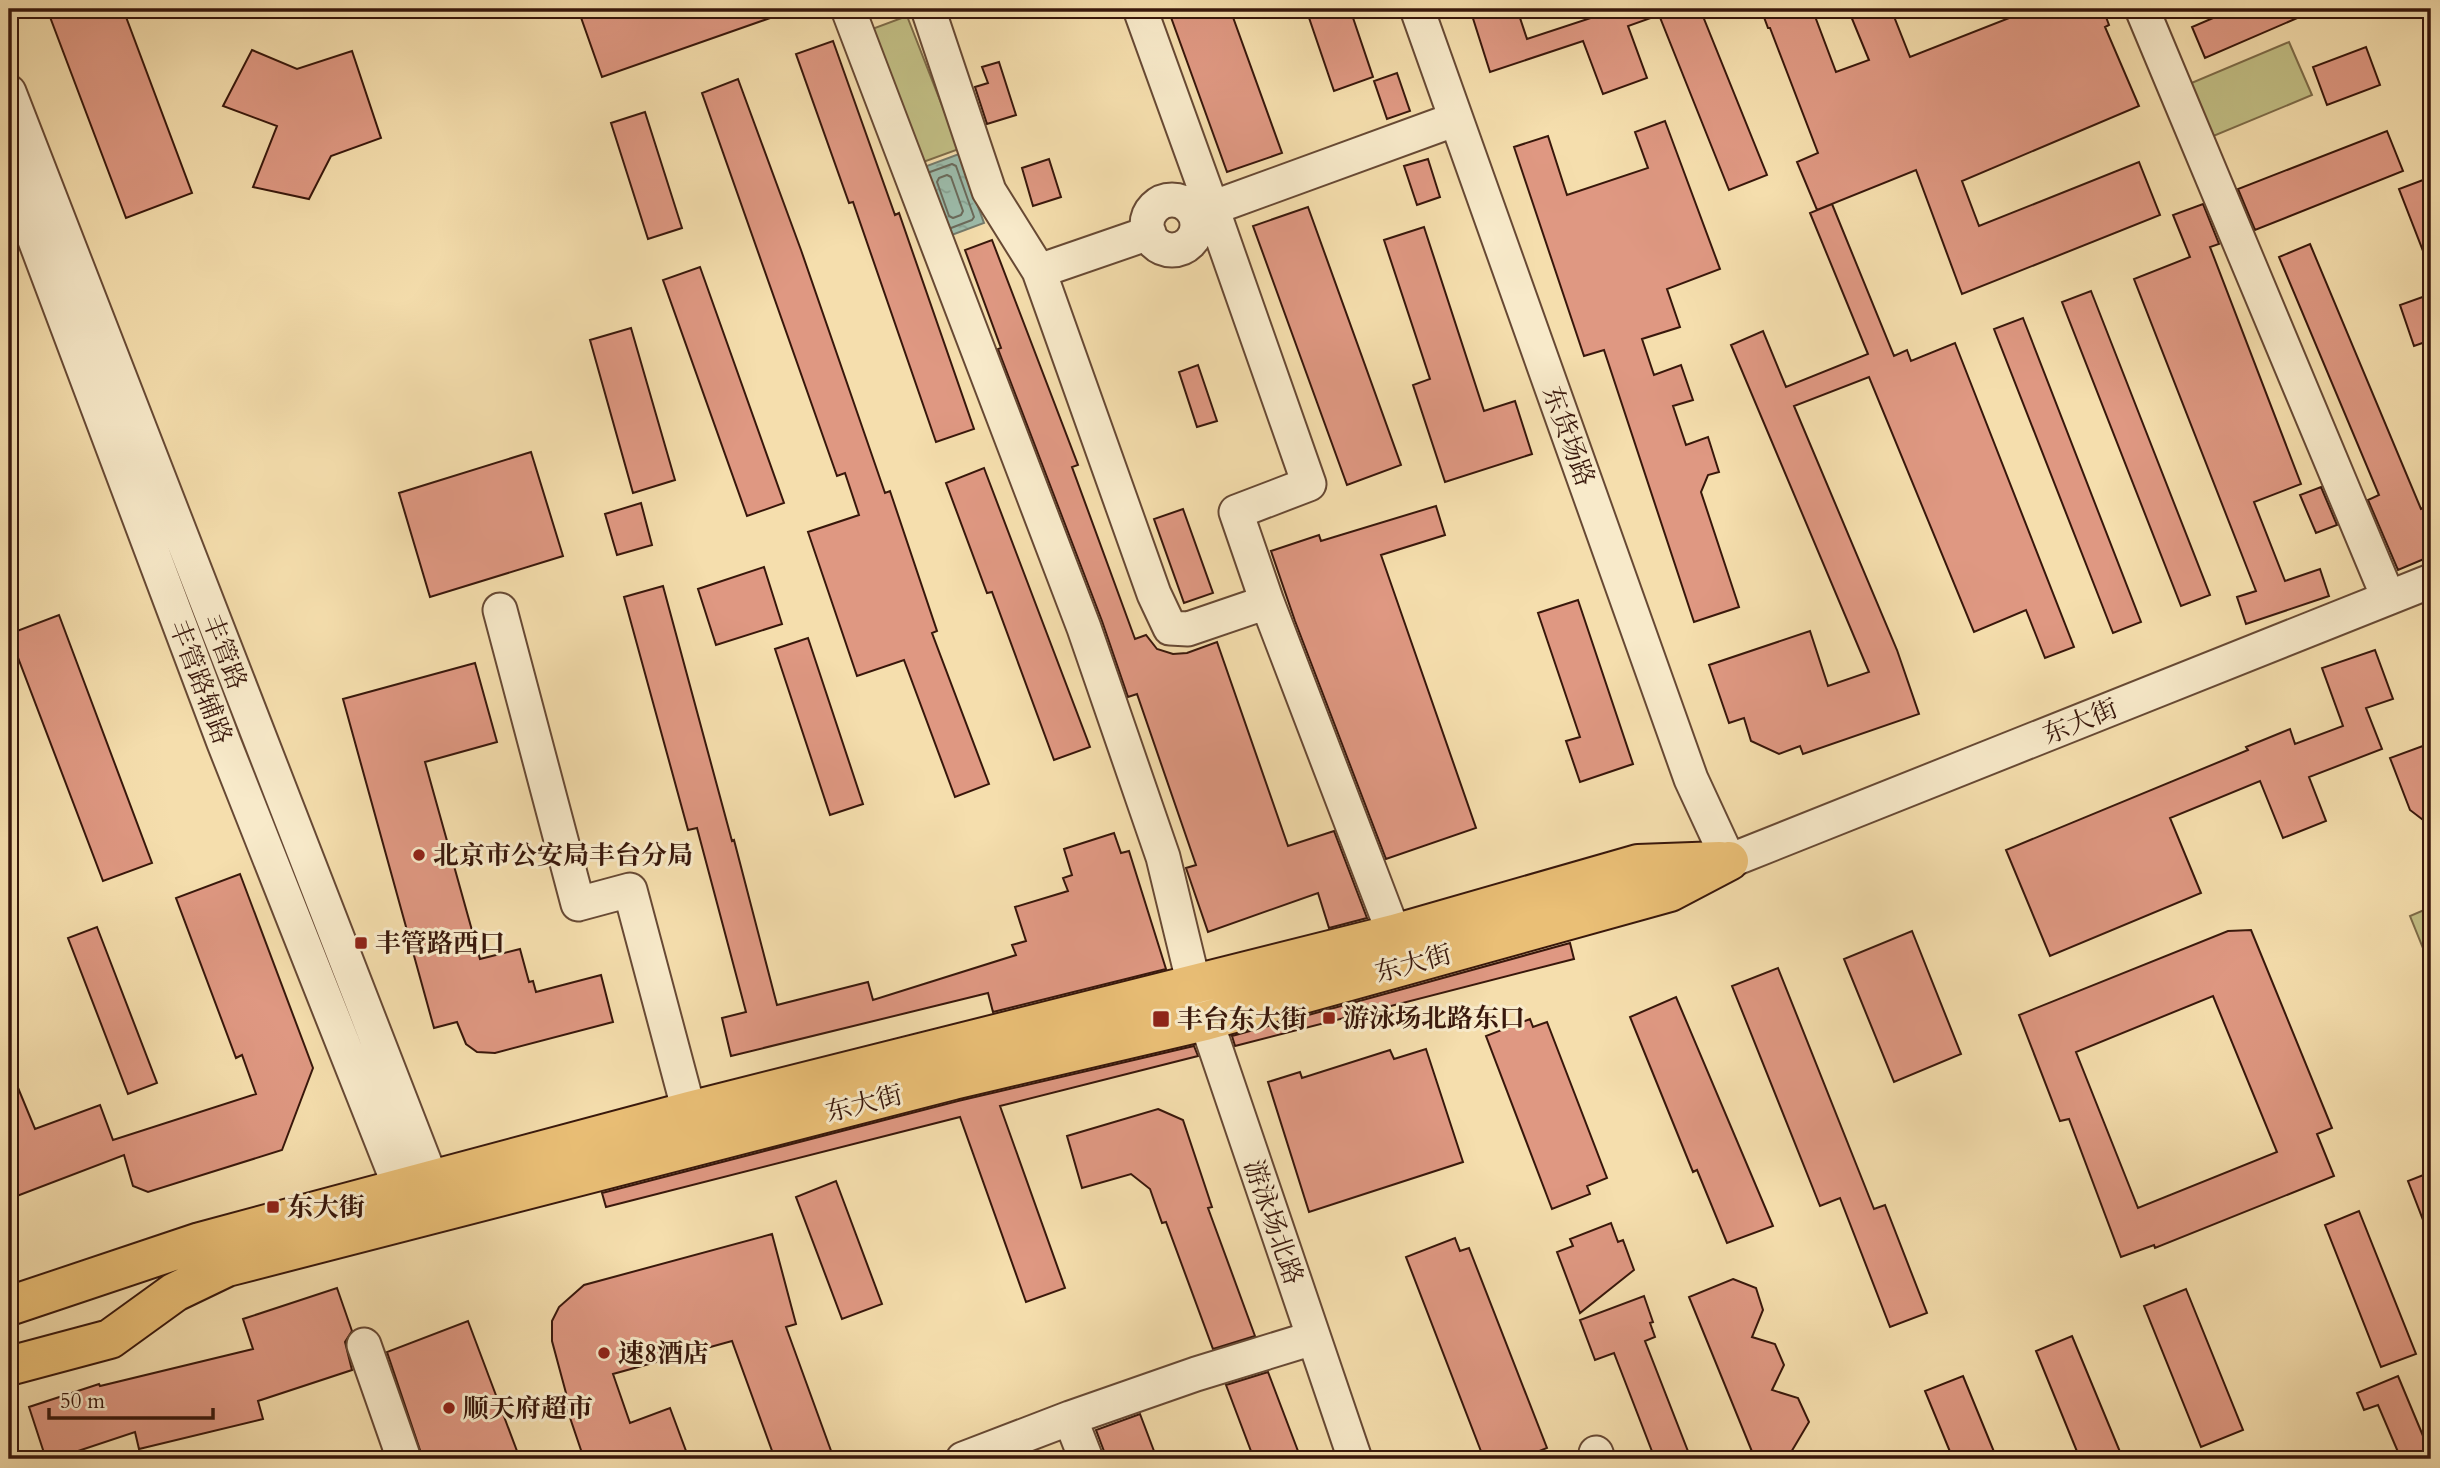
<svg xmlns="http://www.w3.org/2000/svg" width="2440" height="1468" viewBox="0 0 2440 1468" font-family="Cardo,'Noto Serif SC',serif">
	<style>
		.green { fill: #c2bf85; stroke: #7d6b48; stroke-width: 2 }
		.water { fill: url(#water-ripples); stroke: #747a6b; stroke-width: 2 }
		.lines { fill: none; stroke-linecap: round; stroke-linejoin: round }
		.shore { stroke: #6a6a5b; stroke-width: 2 }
		.building { fill: #df9882; stroke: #38170b; stroke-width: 2; fill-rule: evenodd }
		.minor-casing { stroke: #674934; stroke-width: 37 }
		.major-casing { stroke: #38170b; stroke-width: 42 }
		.minor { stroke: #f8eaca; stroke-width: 33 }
		.major { stroke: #eabf76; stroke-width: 38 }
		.poi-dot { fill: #8f2418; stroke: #f8eaca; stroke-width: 2.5 }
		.labels { text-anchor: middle; stroke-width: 6; stroke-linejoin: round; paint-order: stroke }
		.street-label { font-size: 26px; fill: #38170b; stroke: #f8eaca }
		.poi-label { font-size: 26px; font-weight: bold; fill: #38170b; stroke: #f8eaca; text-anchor: start }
	</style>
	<defs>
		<pattern id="water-ripples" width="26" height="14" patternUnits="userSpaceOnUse" patternTransform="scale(1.75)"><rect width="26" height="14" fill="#9cbcab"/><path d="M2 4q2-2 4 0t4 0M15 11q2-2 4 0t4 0" fill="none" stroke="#87a192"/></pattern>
	</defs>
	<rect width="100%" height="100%" fill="#f5dead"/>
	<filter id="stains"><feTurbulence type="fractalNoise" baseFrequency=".00286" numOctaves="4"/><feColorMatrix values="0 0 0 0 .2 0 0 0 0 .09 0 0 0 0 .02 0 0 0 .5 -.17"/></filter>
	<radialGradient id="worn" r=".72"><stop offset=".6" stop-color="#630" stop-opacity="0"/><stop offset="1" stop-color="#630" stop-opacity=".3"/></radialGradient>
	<path class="green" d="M 907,16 L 959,149 L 915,165 L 864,32 Z
		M 2289,42 L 2312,95 L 2211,137 L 2189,84 Z
		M 2431,907 L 2431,968 L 2410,916 Z"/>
	<path class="water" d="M 959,154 L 984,223 L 941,239 L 916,170 Z"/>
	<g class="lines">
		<path class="shore" d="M 930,172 L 952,164 L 956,166 L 974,217 L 972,220 L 951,228
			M 947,175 L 951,177 L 963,211 L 961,215 L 953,218 L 949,216 L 937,182 L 939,178 Z"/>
	</g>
	<path class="building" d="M 47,9 L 123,9 L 192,193 L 126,218 Z
		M 578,9 L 790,9 L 790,11 L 602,77 Z
		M 1168,9 L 1230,9 L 1282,153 L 1227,172 Z
		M 1306,9 L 1350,9 L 1373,77 L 1334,91 Z
		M 1470,9 L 1517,9 L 1527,39 L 1618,9 L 1700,9 L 1767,175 L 1729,190 L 1659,15 L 1628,26 L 1647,78 L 1603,94 L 1583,41 L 1490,72 Z
		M 1761,9 L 1815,9 L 1813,11 L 1836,72 L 1869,60 L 1848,9 L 1891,9 L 1910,57 L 2032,9 L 2103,9 L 2109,25 L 2105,27 L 2139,106 L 1962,181 L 1979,226 L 2139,162 L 2160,215 L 1962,294 L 1916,170 L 1817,210 L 1797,162 L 1818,153 L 1770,28 L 1768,28 Z
		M 2234,9 L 2318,9 L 2205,58 L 2192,27 Z
		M 833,41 L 895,215 L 899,213 L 974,429 L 936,442 L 853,202 L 849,203 L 796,54 Z
		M 2366,47 L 2380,85 L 2327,105 L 2313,67 Z
		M 252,50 L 297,69 L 352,51 L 381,138 L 331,156 L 309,199 L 253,187 L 277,126 L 223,106 Z
		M 999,62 L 1016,115 L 987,124 L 975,87 L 988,83 L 982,67 Z
		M 1397,73 L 1410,111 L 1387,119 L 1374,81 Z
		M 738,79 L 801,250 L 885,493 L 890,491 L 937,631 L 932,633 L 989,784 L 955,797 L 904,660 L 857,676 L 808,532 L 859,515 L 845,473 L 837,476 L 702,93 Z
		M 645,112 L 682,228 L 648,239 L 611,123 Z
		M 1665,121 L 1720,269 L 1667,289 L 1680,327 L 1642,339 L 1654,375 L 1681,365 L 1693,400 L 1673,406 L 1686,445 L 1708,437 L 1719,472 L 1708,475 L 1701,492 L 1739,607 L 1694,622 L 1604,350 L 1584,356 L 1514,147 L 1548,136 L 1567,195 L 1648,168 L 1635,132 Z
		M 2387,131 L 2403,171 L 2255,230 L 2238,189 Z
		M 1049,159 L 1061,197 L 1033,206 L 1022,168 Z
		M 1428,159 L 1440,197 L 1417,205 L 1404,166 Z
		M 2431,177 L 2431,269 L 2430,269 L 2399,189 Z
		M 1832,204 L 1894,356 L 1907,350 L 1911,361 L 1955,343 L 2074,647 L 2045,658 L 2026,610 L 1974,632 L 1869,377 L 1794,406 L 1897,650 L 1919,714 L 1803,754 L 1800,746 L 1779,754 L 1751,741 L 1744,718 L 1729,723 L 1709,665 L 1810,631 L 1828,686 L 1869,672 L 1731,345 L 1763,331 L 1786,387 L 1868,354 L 1810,213 Z
		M 2203,204 L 2219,244 L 2210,247 L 2301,484 L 2254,502 L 2285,581 L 2320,569 L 2329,596 L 2246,624 L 2237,597 L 2256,591 L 2134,279 L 2190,257 L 2173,215 Z
		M 1308,207 L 1401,465 L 1347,485 L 1253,226 Z
		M 1424,227 L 1484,411 L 1515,401 L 1532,454 L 1445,482 L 1413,385 L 1430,379 L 1384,240 Z
		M 992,240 L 1078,465 L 1072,467 L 1135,639 L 1146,635 L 1157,649 L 1173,654 L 1187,653 L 1217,642 L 1288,846 L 1334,831 L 1367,918 L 1329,928 L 1318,893 L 1208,932 L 1186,868 L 1196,865 L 1137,694 L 1128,697 L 1102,621 L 998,349 L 1001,348 L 965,250 Z
		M 2310,244 L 2421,509 L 2431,505 L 2431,556 L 2398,570 L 2368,500 L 2379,495 L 2279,257 Z
		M 700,267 L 784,503 L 747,516 L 663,280 Z
		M 2091,291 L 2210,595 L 2181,606 L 2062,302 Z
		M 2431,294 L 2431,340 L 2414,346 L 2400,305 Z
		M 2023,318 L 2141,622 L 2113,633 L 1994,329 Z
		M 631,328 L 675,480 L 633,493 L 590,340 Z
		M 1198,365 L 1217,421 L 1197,427 L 1179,372 Z
		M 531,452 L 563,556 L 430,597 L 399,493 Z
		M 984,468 L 1090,747 L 1054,760 L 992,592 L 987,593 L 946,483 Z
		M 2321,487 L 2337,525 L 2316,533 L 2300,495 Z
		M 641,503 L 652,545 L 617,555 L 605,514 Z
		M 1436,506 L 1445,535 L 1381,555 L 1476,828 L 1386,859 L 1295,621 L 1271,551 L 1319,535 L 1321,541 Z
		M 1183,509 L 1213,593 L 1184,603 L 1154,519 Z
		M 764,567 L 782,624 L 716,645 L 698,589 Z
		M 663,586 L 732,841 L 734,840 L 777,1005 L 868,982 L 873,1000 L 1016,955 L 1012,945 L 1026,941 L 1015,907 L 1068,891 L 1063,878 L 1072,875 L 1064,849 L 1114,833 L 1121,853 L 1129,851 L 1166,969 L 993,1012 L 988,993 L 731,1056 L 722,1018 L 746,1012 L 697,828 L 688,830 L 624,597 Z
		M 1578,600 L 1633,764 L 1580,782 L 1566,741 L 1580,737 L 1538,613 Z
		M 59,615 L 152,863 L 103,881 L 9,634 Z
		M 808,638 L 863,804 L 830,815 L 775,649 Z
		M 2375,650 L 2393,699 L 2366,708 L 2382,749 L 2309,777 L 2326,821 L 2283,838 L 2260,781 L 2170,818 L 2201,893 L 2050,956 L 2006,850 L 2248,750 L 2246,747 L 2290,729 L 2295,744 L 2343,726 L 2322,668 Z
		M 475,663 L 497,742 L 425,762 L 480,959 L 520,949 L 529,982 L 533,981 L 536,992 L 601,975 L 613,1022 L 495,1053 L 477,1052 L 466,1044 L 457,1022 L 434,1028 L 343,699 Z
		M 2431,743 L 2431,826 L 2410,810 L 2390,758 Z
		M 240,874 L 313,1068 L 282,1150 L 148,1192 L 133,1186 L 124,1155 L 9,1199 L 9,1066 L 35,1129 L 100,1105 L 113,1140 L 256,1094 L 242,1055 L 236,1058 L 176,898 Z
		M 97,927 L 157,1083 L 128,1094 L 68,938 Z
		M 2251,930 L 2332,1128 L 2317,1134 L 2334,1176 L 2155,1248 L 2154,1245 L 2121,1257 L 2069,1119 L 2060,1121 L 2019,1015 L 2228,931 ZM 2213,996 L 2277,1152 L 2138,1208 L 2076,1052 Z
		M 1912,931 L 1961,1054 L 1894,1082 L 1844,959 Z
		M 1570,943 L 1574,959 L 1235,1046 L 1232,1036 Z
		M 1778,968 L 1874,1209 L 1885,1205 L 1927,1313 L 1890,1327 L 1840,1198 L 1820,1206 L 1732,986 Z
		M 1676,997 L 1773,1226 L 1727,1243 L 1697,1170 L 1693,1172 L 1630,1017 Z
		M 1530,1019 L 1533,1027 L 1547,1022 L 1607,1178 L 1587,1186 L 1590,1194 L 1552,1209 L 1486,1036 Z
		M 1194,1046 L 1198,1056 L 1000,1106 L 1065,1288 L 1026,1302 L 960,1117 L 606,1207 L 602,1193 L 958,1101 Z
		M 1426,1049 L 1463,1162 L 1309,1212 L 1268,1082 L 1300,1072 L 1302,1078 L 1390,1050 L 1394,1059 Z
		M 1158,1109 L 1183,1120 L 1212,1207 L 1208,1208 L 1255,1336 L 1213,1349 L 1166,1222 L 1162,1223 L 1150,1189 L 1131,1174 L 1082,1188 L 1067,1136 Z
		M 2431,1172 L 2431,1238 L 2430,1238 L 2408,1181 Z
		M 836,1181 L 882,1304 L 842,1319 L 796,1197 Z
		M 2359,1211 L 2416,1354 L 2381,1367 L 2325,1225 Z
		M 1611,1223 L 1618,1242 L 1623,1240 L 1634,1270 L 1580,1313 L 1557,1252 L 1573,1246 L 1570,1239 Z
		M 772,1234 L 796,1324 L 786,1327 L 834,1459 L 775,1459 L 732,1341 L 613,1374 L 630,1423 L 670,1408 L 689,1459 L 584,1459 L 562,1394 L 566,1393 L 552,1341 L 552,1321 L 559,1307 L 584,1285 Z
		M 1455,1238 L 1460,1251 L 1469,1248 L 1547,1448 L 1519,1459 L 1484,1459 L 1406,1257 Z
		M 1733,1279 L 1756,1288 L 1763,1310 L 1752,1337 L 1775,1344 L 1784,1365 L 1772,1390 L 1798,1398 L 1809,1422 L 1787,1459 L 1755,1459 L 1689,1297 Z
		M 337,1288 L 352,1331 L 345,1342 L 352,1370 L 258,1401 L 263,1419 L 139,1449 L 135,1432 L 54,1459 L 46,1459 L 29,1407 L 99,1384 L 100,1386 L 253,1349 L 243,1319 Z
		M 2186,1289 L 2243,1430 L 2201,1447 L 2144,1306 Z
		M 1644,1296 L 1653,1322 L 1650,1323 L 1655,1337 L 1645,1341 L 1691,1459 L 1655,1459 L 1614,1353 L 1595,1360 L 1580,1320 Z
		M 468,1321 L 520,1459 L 423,1459 L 387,1352 Z
		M 2072,1336 L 2123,1459 L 2080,1459 L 2036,1351 Z
		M 1268,1372 L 1301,1459 L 1254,1459 L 1226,1385 Z
		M 1963,1376 L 1997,1459 L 1953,1459 L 1925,1391 Z
		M 2398,1376 L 2431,1455 L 2431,1459 L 2401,1459 L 2378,1405 L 2364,1410 L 2357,1393 Z
		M 1140,1414 L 1157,1459 L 1107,1459 L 1096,1430 Z"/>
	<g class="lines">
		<defs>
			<path id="minor" d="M 848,9 L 1084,628 L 1163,857 L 1194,985 L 1355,1459
				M 928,9 L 989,191 L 1039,271 L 1154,594 L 1170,628 L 1188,629 L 1267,602 L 1394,934
				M 1140,9 L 1212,208 L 1195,215
				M 1417,9 L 1691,779 L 1729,861 L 2431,581
				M 2142,9 L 2388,597
				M 9,92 L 440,1202
				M 9,171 L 224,743 L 401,1190
				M1147 225a25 25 0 1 1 50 0a25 25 0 1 1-50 0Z
				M 1039,271 L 1149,233
				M 1267,602 L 1236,512 L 1309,484 L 1212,208 L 1456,119
				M 500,610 L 578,904 L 630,890 L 689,1111
				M 364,1345 L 404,1459
				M 1070,1418 L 1196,1374 L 1313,1338
				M 1596,1453 L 1598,1459
				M 963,1459 L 1070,1418 L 1086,1459"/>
			<path id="major" d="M 9,1306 L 200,1242 L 689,1111 L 1394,934 L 1638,864 L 1720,861
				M 9,1366 L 110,1339 L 175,1292 L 227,1267 L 953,1080 L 1205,1021 L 1670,892 L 1729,861"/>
		</defs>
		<use href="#minor" class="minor-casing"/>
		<use href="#major" class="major-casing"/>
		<use href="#minor" class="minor"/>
		<use href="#major" class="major"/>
	</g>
	<g class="poi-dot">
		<circle cx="419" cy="855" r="7"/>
		<rect x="354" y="936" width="14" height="14" rx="3.5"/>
		<rect x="1322" y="1011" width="14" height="14" rx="3.5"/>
		<rect x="1152" y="1010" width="18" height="18" rx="3.5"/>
		<rect x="266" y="1200" width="14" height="14" rx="3.5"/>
		<circle cx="604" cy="1353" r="7"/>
		<circle cx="449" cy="1408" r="7"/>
	</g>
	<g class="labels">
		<g class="street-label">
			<text transform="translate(1569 436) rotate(70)" y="9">东货场路</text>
			<text transform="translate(225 652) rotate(69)" y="9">丰管路</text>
			<text transform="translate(201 682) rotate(69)" y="9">丰管路辅路</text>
			<text transform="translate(2080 721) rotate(-22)" y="9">东大街</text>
			<text transform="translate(1413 963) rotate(-15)" y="9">东大街</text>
			<text transform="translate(864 1103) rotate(-14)" y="9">东大街</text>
			<text transform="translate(1274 1222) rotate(71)" y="9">游泳场北路</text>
		</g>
		<g class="poi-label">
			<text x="433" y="864">北京市公安局丰台分局</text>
			<text x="375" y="952">丰管路西口</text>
			<text x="1343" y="1027">游泳场北路东口</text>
			<text x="1177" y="1028">丰台东大街</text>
			<text x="287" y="1216">东大街</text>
			<text x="618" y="1362">速8酒店</text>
			<text x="463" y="1417">顺天府超市</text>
		</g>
	</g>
	<rect width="2440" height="1468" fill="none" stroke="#f5dead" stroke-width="35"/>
	<rect x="10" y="10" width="2419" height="1447" fill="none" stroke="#38170b" stroke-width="3.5"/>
	<rect x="18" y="18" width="2405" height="1433" fill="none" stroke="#38170b" stroke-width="2"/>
	<path d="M49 1408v10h164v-10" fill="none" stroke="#38170b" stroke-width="3.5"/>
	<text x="60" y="1408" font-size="21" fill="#38170b" stroke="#f8eaca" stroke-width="5" paint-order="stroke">50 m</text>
	<rect width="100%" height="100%" filter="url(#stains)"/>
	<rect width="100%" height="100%" fill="url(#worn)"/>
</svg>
